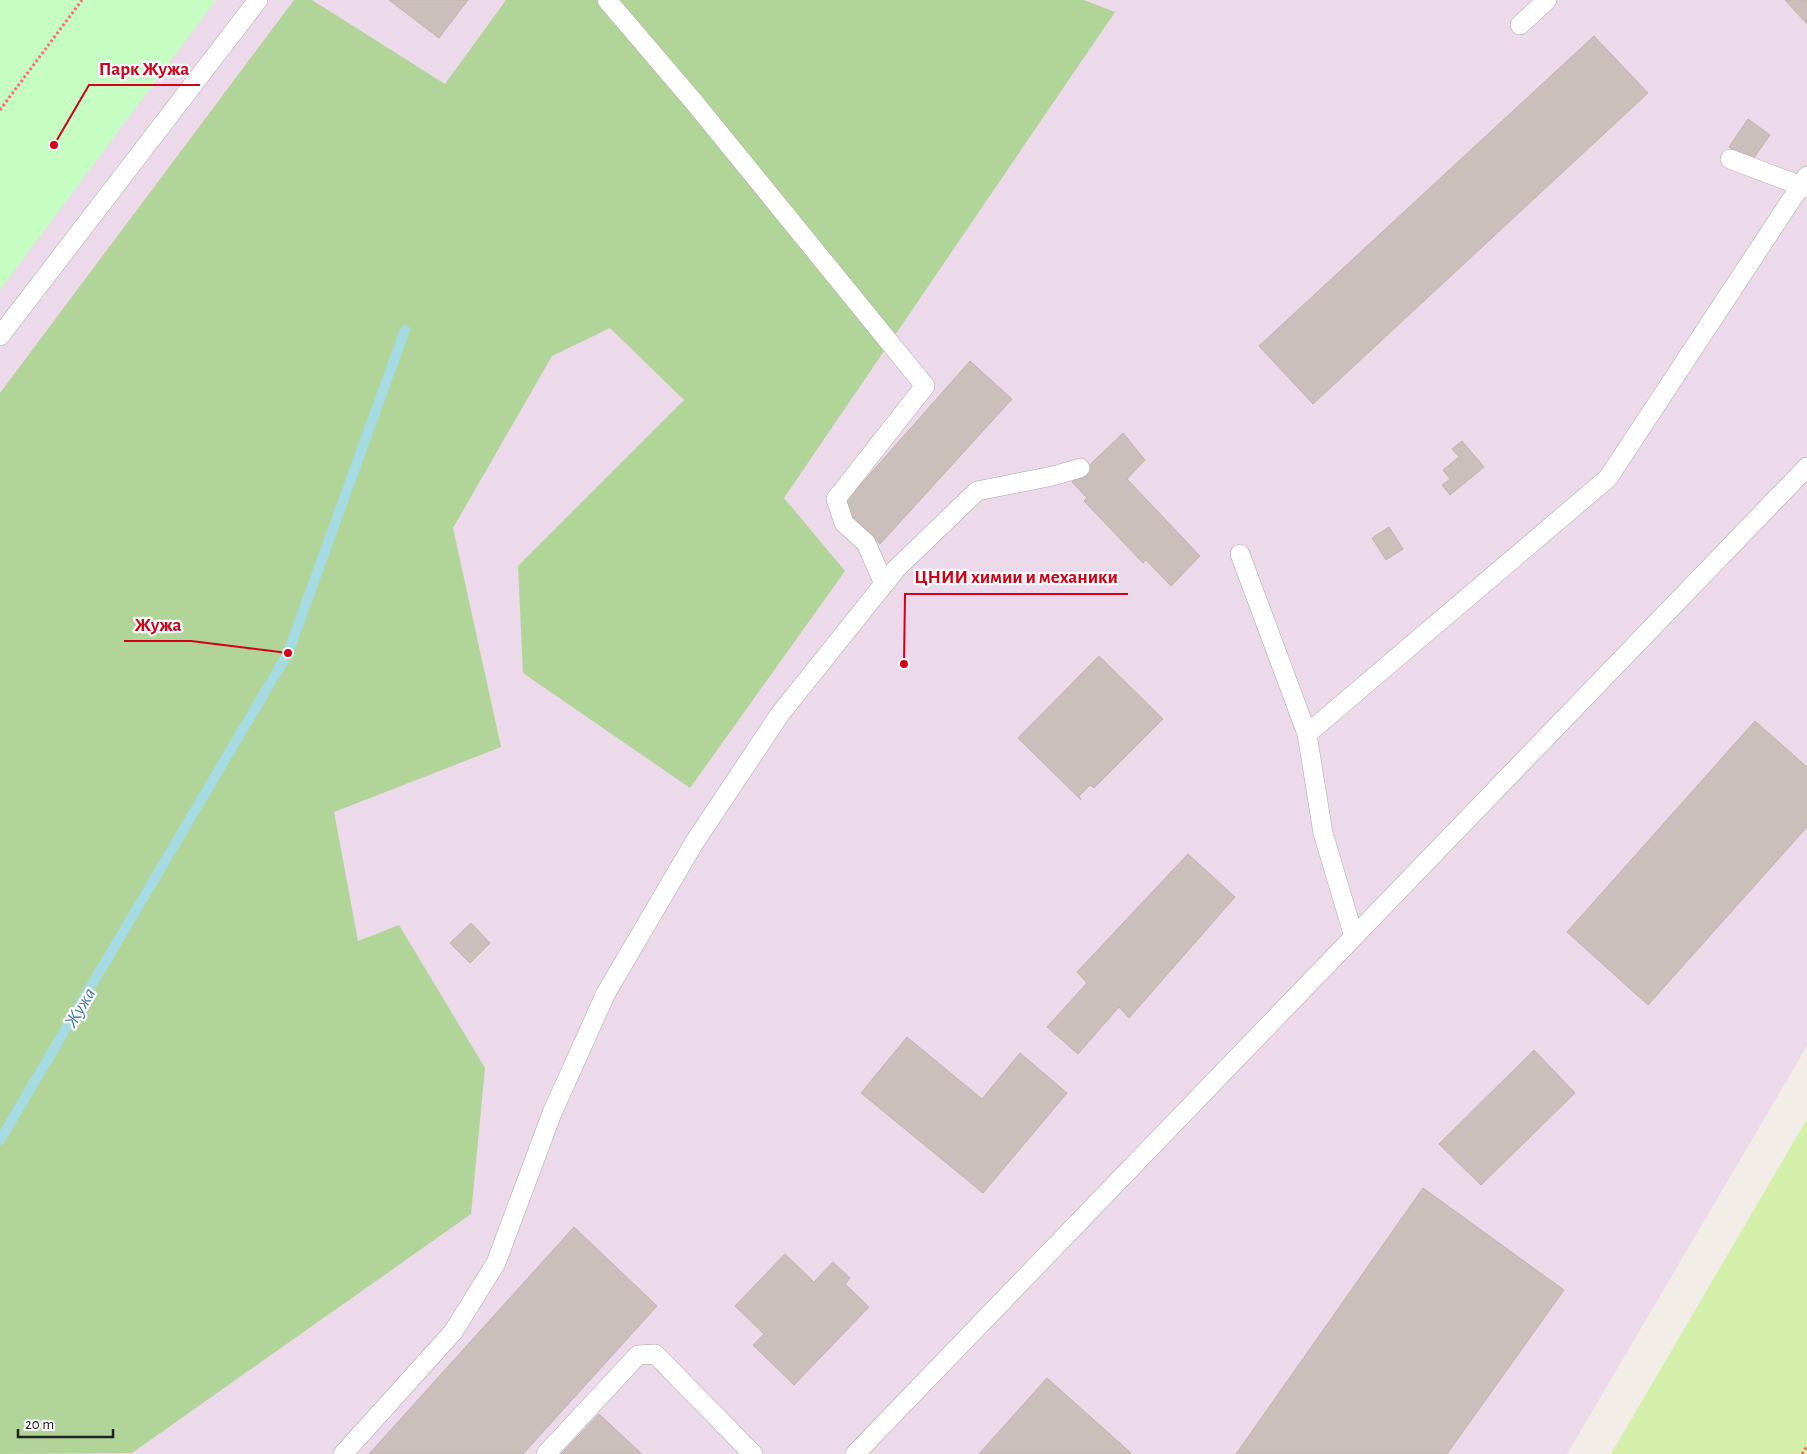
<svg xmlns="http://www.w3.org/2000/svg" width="1807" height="1454" viewBox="0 0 1807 1454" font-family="'Alegreya Sans',sans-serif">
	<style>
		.industrial { fill: #ecd9ea }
		.grass { fill: #d4efaa }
		.forest { fill: #b1d499 }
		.park { fill: #c5fdc3 }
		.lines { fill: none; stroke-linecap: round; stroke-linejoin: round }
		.stream { stroke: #a5dbe2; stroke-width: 10 }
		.building { fill: #cabfba; stroke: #c5b2a8 }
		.service-casing { stroke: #a8a8a8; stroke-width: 20 }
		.path { stroke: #ff6b6d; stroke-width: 3; stroke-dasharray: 2.5 2.5; stroke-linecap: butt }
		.service { stroke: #fff; stroke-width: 19 }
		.labels { text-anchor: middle; stroke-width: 4.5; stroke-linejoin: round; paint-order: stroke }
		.water-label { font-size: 19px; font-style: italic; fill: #3d7aa0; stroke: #fff }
		.leader { fill: none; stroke: #d20018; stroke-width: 2 }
		.callout-dot { fill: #d20018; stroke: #fff; stroke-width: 2 }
		.callout-label { font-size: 19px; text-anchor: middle; font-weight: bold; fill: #d20018; stroke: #fff; stroke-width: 4.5; stroke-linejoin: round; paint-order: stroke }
	</style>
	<rect width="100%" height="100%" fill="#f2ede7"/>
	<path class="industrial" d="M 207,0 L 1807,0 L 1807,1046 L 1567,1454 L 0,1454 L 0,283 Z"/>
	<path class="grass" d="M 1807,1119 L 1807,1454 L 1611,1454 Z"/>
	<path class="forest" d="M 294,0 L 312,0 L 445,84 L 506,0 L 1084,0 L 1115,12 L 784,498 L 845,571 L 690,788 L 523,673 L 518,566 L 684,400 L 610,328 L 552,356 L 453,528 L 501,747 L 334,812 L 358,941 L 399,925 L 485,1068 L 471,1214 L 132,1453 L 0,1454 L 0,393 Z"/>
	<path class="park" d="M 0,0 L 216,0 L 0,290 Z"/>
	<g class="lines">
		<path class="stream" d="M 0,1140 L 288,653 L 405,330"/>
	</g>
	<path class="building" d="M 389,0 L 468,0 L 439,38 Z
		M 1785,0 L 1807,0 L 1807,24 Z
		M 1594,36 L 1648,93 L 1313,404 L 1259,346 Z
		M 1748,119 L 1770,135 L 1751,162 L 1729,147 Z
		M 970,361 L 1012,399 L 880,544 L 841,507 Z
		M 1123,433 L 1145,460 L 1127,479 L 1200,556 L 1171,586 L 1146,560 L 1143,563 L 1084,501 L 1087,498 L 1072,482 Z
		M 1462,441 L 1484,467 L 1450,495 L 1442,485 L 1450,479 L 1443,470 L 1459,457 L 1452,449 Z
		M 1389,527 L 1403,549 L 1386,560 L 1372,538 Z
		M 1099,656 L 1163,719 L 1094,788 L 1090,785 L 1079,796 L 1081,800 L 1018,738 Z
		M 1755,721 L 1807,767 L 1807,827 L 1648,1005 L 1567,932 Z
		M 1188,854 L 1235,897 L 1129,1018 L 1119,1007 L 1078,1054 L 1047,1027 L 1087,983 L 1077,972 Z
		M 471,923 L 490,943 L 470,963 L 450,943 Z
		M 907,1037 L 982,1099 L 1020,1053 L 1067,1093 L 983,1193 L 861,1093 Z
		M 1534,1050 L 1575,1093 L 1481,1185 L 1439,1144 Z
		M 1423,1188 L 1564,1290 L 1447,1454 L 1236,1454 Z
		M 574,1227 L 657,1306 L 523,1454 L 369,1454 Z
		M 785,1254 L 814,1282 L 833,1262 L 850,1278 L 845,1284 L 869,1307 L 794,1385 L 753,1345 L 764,1334 L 735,1306 Z
		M 1047,1378 L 1131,1453 L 1130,1454 L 979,1454 Z
		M 599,1414 L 642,1454 L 561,1454 Z"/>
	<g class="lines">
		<defs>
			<path id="service" d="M 607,0 L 694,102 L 925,386 L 836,499 L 844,523 L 866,543 L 884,584
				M 1520,25 L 1547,0
				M 1730,159 L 1807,188
				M 0,336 L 258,0
				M 1240,554 L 1307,734 L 1323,833 L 1354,937
				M 1307,734 L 1608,478 L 1807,176
				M 343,1454 L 453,1332 L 496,1263 L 552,1113 L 606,993 L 694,843 L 780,714 L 896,569 L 977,491 L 1053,476 L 1080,468
				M 546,1454 L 638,1355 L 655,1354 L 753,1454
				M 855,1454 L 1807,467"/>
		</defs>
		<use href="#service" class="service-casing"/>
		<path class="path" d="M 0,110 L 82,0
			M 1802,1454 L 1807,1446"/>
		<use href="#service" class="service"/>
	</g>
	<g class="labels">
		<g class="water-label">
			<text transform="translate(79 1007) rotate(-59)" y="7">Жужа</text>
		</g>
	</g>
	<path class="leader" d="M54 145L89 85H200M904 664L905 594H1128M288 653L191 641H124"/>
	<g class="callout-dot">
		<circle cx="54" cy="145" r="5"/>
		<circle cx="904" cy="664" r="5"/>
		<circle cx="288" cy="653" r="5"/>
	</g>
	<g class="callout-label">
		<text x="144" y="75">Парк Жужа</text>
		<text x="1016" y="583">ЦНИИ химии и механики</text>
		<text x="158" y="631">Жужа</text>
	</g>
	<path d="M18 1429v8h95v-8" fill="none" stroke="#212121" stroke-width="2.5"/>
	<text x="25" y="1429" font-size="15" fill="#212121" stroke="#ffffff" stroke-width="4" paint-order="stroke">20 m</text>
</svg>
